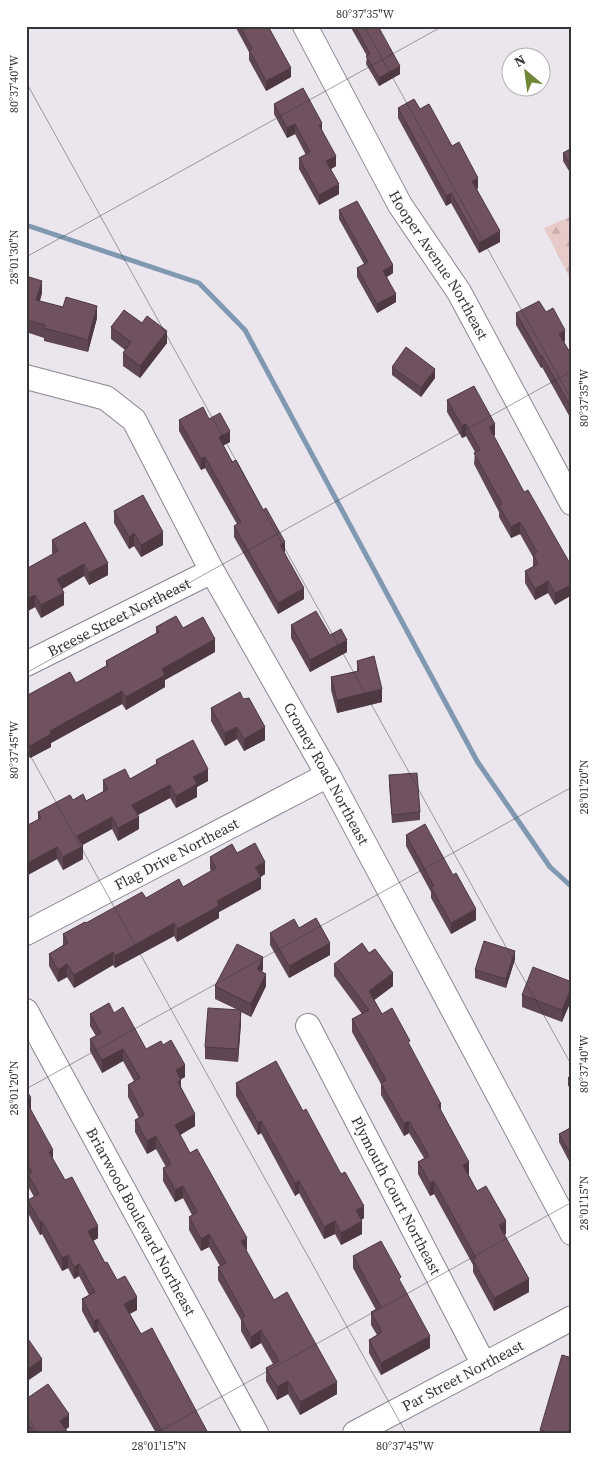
<svg xmlns="http://www.w3.org/2000/svg" width="598" height="1459" viewBox="0 0 598 1459" font-family="'Source Serif 4',serif">
	<style>
		.forest { fill: url(#forest-firs) }
		.lines { fill: none; stroke-linecap: round; stroke-linejoin: round }
		.stream { stroke: #8099b1; stroke-width: 5 }
		.minor-casing { stroke: #8b858e; stroke-width: 26 }
		.minor { stroke: #fff; stroke-width: 24 }
		.wall { fill: #5f4653 }
		.shaded-wall { fill: #4e3943 }
		.building { fill: #6f5160; stroke: #4e3943 }
		.ticks { fill: none; stroke: #383539; stroke-width: 1; stroke-opacity: 0.45 }
		.labels { text-anchor: middle; stroke-width: 5; stroke-linejoin: round; paint-order: stroke }
		.street-label { font-size: 15px; fill: #383539; stroke: #fff }
		.neatline { fill: none; stroke: #383539; stroke-width: 2 }
		.ticks-label { font-size: 12px; text-anchor: middle; fill: #383539 }
	</style>
	<defs>
		<pattern id="forest-firs" width="22" height="20" patternUnits="userSpaceOnUse" patternTransform="scale(1.25)"><rect width="22" height="20" fill="#e8cbc9"/><path d="M5 1l3.5 6h-7zM16 11l3.5 6h-7z" fill="#c8afad"/></pattern>
	</defs>
	<rect width="100%" height="100%" fill="#ebe5ee"/>
	<path class="forest" d="M 572,216 L 572,282 L 544,228 Z"/>
	<g class="lines">
		<path class="stream" d="M 26,225 L 199,283 L 245,330 L 477,761 L 550,867 L 572,887"/>
		<defs>
			<g id="minor">
				<path id="s1" d="M 305,26 L 400,205 L 459,292 L 572,503"/>
				<path id="s2" d="M 26,377 L 106,398 L 134,420 L 212,571 L 328,775 L 572,1233"/>
				<path id="s3" d="M 26,664 L 212,571"/>
				<path id="s4" d="M 26,933 L 328,775"/>
				<path id="s5" d="M 26,1011 L 256,1433"/>
				<path id="s6" d="M 308,1026 L 484,1365"/>
				<path id="s7" d="M 355,1433 L 572,1318"/>
			</g>
		</defs>
		<use href="#minor" class="minor-casing"/>
		<use href="#minor" class="minor"/>
	</g>
	<path class="wall" d="M 235,26 L 268,26 L 291,77 L 266,91 L 249,60 L 249,52 Z
		M 350,26 L 378,26 L 400,74 L 379,86 L 366,64 L 367,56 Z
		M 274,104 L 322,130 L 336,166 L 331,169 L 339,194 L 319,205 L 299,169 L 299,158 L 306,155 L 295,134 L 287,138 L 274,114 Z
		M 398,108 L 420,109 L 452,146 L 478,188 L 477,189 L 500,242 L 479,253 L 451,203 L 446,206 L 398,118 Z
		M 572,148 L 572,176 L 563,161 L 563,153 Z
		M 339,210 L 393,273 L 387,277 L 396,302 L 377,313 L 357,277 L 357,268 L 364,264 L 339,219 Z
		M 26,276 L 42,293 L 40,301 L 97,318 L 88,352 L 44,341 L 44,338 L 26,332 Z
		M 546,312 L 565,341 L 564,342 L 572,356 L 572,421 L 542,367 L 541,368 L 516,325 L 516,313 Z
		M 142,323 L 167,343 L 140,378 L 123,366 L 123,353 L 125,350 L 111,339 L 111,327 Z
		M 392,367 L 435,378 L 421,397 L 392,375 Z
		M 447,400 L 495,435 L 494,436 L 524,492 L 572,567 L 555,605 L 548,593 L 535,600 L 525,583 L 525,571 L 533,567 L 533,557 L 520,534 L 511,538 L 499,517 L 499,512 L 474,464 L 475,452 L 466,436 L 462,438 L 447,412 Z
		M 209,419 L 230,442 L 223,445 L 285,553 L 304,599 L 278,614 L 234,537 L 234,526 L 237,524 L 205,468 L 201,470 L 179,431 L 179,420 Z
		M 114,511 L 163,545 L 141,557 L 134,546 L 129,549 L 114,523 Z
		M 52,540 L 108,575 L 89,585 L 84,576 L 62,589 L 64,605 L 41,618 L 35,607 L 26,612 L 26,569 L 53,554 L 52,553 Z
		M 291,625 L 330,635 L 347,652 L 310,672 L 291,638 Z
		M 156,627 L 183,628 L 215,652 L 165,680 L 165,687 L 126,710 L 122,704 L 51,743 L 51,747 L 30,758 L 26,751 L 26,696 L 76,683 L 106,666 L 106,661 L 156,633 Z
		M 357,661 L 382,702 L 337,713 L 331,690 L 331,677 L 357,671 Z
		M 243,699 L 265,740 L 244,751 L 237,739 L 225,746 L 211,721 L 211,708 Z
		M 156,760 L 208,781 L 197,787 L 197,797 L 176,808 L 170,798 L 138,815 L 139,829 L 118,841 L 112,829 L 82,845 L 83,859 L 63,870 L 57,859 L 26,876 L 26,826 L 38,820 L 38,812 L 73,800 L 86,801 L 103,792 L 103,780 L 130,779 L 156,764 Z
		M 389,775 L 420,812 L 420,820 L 392,823 L 389,784 Z
		M 406,835 L 476,920 L 451,934 L 431,898 L 431,892 L 406,846 Z
		M 237,853 L 265,874 L 261,877 L 261,889 L 219,912 L 219,918 L 177,942 L 174,936 L 115,968 L 113,965 L 74,988 L 67,977 L 58,982 L 49,966 L 49,954 L 63,945 L 63,934 L 86,923 L 146,898 L 183,887 L 211,871 L 210,869 L 210,857 Z
		M 299,928 L 330,955 L 289,978 L 270,945 L 270,933 Z
		M 369,953 L 393,986 L 374,1000 L 382,1014 L 410,1047 L 441,1111 L 469,1174 L 468,1175 L 477,1191 L 506,1234 L 504,1235 L 529,1292 L 494,1311 L 473,1272 L 473,1265 L 434,1194 L 430,1196 L 418,1174 L 418,1162 L 424,1158 L 409,1133 L 404,1136 L 381,1095 L 381,1084 L 352,1032 L 352,1019 L 362,1014 L 334,976 L 334,964 Z
		M 515,959 L 506,988 L 475,978 L 475,970 Z
		M 263,969 L 262,972 L 266,986 L 251,1017 L 241,1012 L 241,1023 L 238,1062 L 205,1059 L 205,1047 L 238,1010 L 215,999 L 215,986 Z
		M 572,982 L 562,1022 L 522,1007 L 522,995 Z
		M 114,1013 L 146,1049 L 185,1077 L 181,1079 L 181,1087 L 195,1126 L 180,1135 L 274,1300 L 337,1394 L 300,1415 L 288,1394 L 277,1400 L 266,1381 L 266,1368 L 273,1364 L 261,1343 L 251,1349 L 241,1331 L 241,1320 L 218,1280 L 218,1267 L 220,1266 L 209,1247 L 201,1251 L 189,1230 L 189,1217 L 192,1215 L 183,1198 L 175,1202 L 163,1181 L 163,1168 L 166,1167 L 156,1149 L 147,1154 L 135,1132 L 135,1120 L 139,1118 L 128,1097 L 128,1085 L 134,1081 L 123,1061 L 102,1073 L 90,1051 L 90,1039 L 96,1036 L 90,1026 L 90,1014 Z
		M 572,1074 L 572,1089 L 568,1086 L 568,1078 Z
		M 236,1083 L 364,1218 L 361,1220 L 362,1234 L 341,1245 L 335,1234 L 324,1239 L 299,1193 L 295,1196 L 261,1133 L 258,1135 L 236,1096 Z
		M 26,1089 L 31,1110 L 53,1160 L 98,1238 L 93,1241 L 105,1263 L 117,1280 L 137,1310 L 130,1314 L 141,1334 L 208,1433 L 156,1433 L 98,1331 L 94,1333 L 82,1311 L 82,1299 L 89,1295 L 79,1276 L 74,1279 L 68,1268 L 62,1271 L 42,1234 L 40,1235 L 28,1213 L 28,1200 L 34,1197 L 28,1186 L 28,1178 L 26,1174 Z
		M 572,1127 L 569,1161 L 559,1142 L 559,1134 Z
		M 353,1256 L 401,1283 L 430,1348 L 381,1375 L 369,1353 L 369,1340 L 377,1335 L 371,1325 L 371,1312 L 376,1310 L 353,1268 Z
		M 26,1399 L 69,1427 L 66,1429 L 68,1433 L 26,1433 Z
		M 540,1430 L 572,1433 L 540,1433 Z"/>
	<path class="shaded-wall" d="M 400,66 L 400,74 L 379,86 L 379,78 Z
		M 291,68 L 291,77 L 266,91 L 266,81 Z
		M 322,123 L 322,133 L 319,125 Z
		M 295,124 L 295,134 L 287,138 L 287,128 Z
		M 336,156 L 336,166 L 326,172 L 326,161 Z
		M 478,178 L 478,188 L 472,191 L 472,181 Z
		M 339,184 L 339,194 L 319,205 L 319,195 Z
		M 451,193 L 451,203 L 446,206 L 446,196 Z
		M 500,231 L 500,242 L 479,253 L 479,243 Z
		M 393,265 L 393,273 L 383,279 L 383,271 Z
		M 42,281 L 42,293 L 36,312 L 36,300 Z
		M 396,294 L 396,302 L 377,313 L 377,304 Z
		M 97,306 L 97,318 L 88,352 L 88,340 Z
		M 565,330 L 565,341 L 559,345 L 559,334 Z
		M 167,331 L 167,343 L 140,378 L 140,366 Z
		M 542,356 L 542,367 L 541,368 L 541,357 Z
		M 435,369 L 435,378 L 421,397 L 421,388 Z
		M 466,424 L 466,436 L 462,438 L 462,426 Z
		M 495,424 L 495,435 L 489,438 L 489,427 Z
		M 230,431 L 230,442 L 219,448 L 219,437 Z
		M 205,457 L 205,468 L 201,470 L 201,459 Z
		M 520,522 L 520,534 L 511,538 L 511,527 Z
		M 163,532 L 163,545 L 141,557 L 141,545 Z
		M 134,533 L 134,546 L 129,549 L 129,537 Z
		M 285,542 L 285,553 L 280,545 Z
		M 108,563 L 108,575 L 89,585 L 89,573 Z
		M 84,564 L 84,576 L 57,592 L 57,579 Z
		M 548,581 L 548,593 L 535,600 L 535,589 Z
		M 572,584 L 572,595 L 555,605 L 555,593 Z
		M 304,588 L 304,599 L 278,614 L 278,603 Z
		M 64,593 L 64,605 L 41,618 L 41,605 Z
		M 35,595 L 35,607 L 26,612 L 26,599 Z
		M 215,639 L 215,652 L 165,680 L 165,687 L 126,710 L 126,697 L 162,669 Z
		M 347,640 L 347,652 L 310,672 L 310,660 Z
		M 382,689 L 382,702 L 337,713 L 337,700 Z
		M 122,691 L 122,704 L 51,743 L 51,747 L 30,758 L 30,746 L 50,731 Z
		M 237,727 L 237,739 L 225,746 L 225,733 Z
		M 265,727 L 265,740 L 244,751 L 244,739 Z
		M 208,769 L 208,781 L 197,787 L 197,797 L 176,808 L 176,796 L 193,777 Z
		M 170,785 L 170,798 L 132,818 L 132,805 Z
		M 112,817 L 112,829 L 77,848 L 77,836 Z
		M 139,817 L 139,829 L 118,841 L 118,828 Z
		M 83,846 L 83,859 L 63,870 L 63,857 Z
		M 57,847 L 57,859 L 26,876 L 26,864 Z
		M 265,862 L 265,874 L 255,879 L 255,867 Z
		M 261,877 L 261,889 L 219,912 L 219,918 L 177,942 L 177,929 L 217,901 Z
		M 476,909 L 476,920 L 451,934 L 451,923 Z
		M 174,923 L 174,936 L 115,968 L 115,956 Z
		M 330,943 L 330,955 L 289,978 L 289,966 Z
		M 515,951 L 515,959 L 506,988 L 506,979 Z
		M 113,952 L 113,965 L 74,988 L 74,975 Z
		M 263,957 L 263,969 L 257,981 L 257,969 Z
		M 67,964 L 67,977 L 58,982 L 58,970 Z
		M 393,973 L 393,986 L 369,1004 L 369,991 Z
		M 266,974 L 266,986 L 251,1017 L 251,1004 Z
		M 572,986 L 572,999 L 562,1022 L 562,1010 Z
		M 241,1010 L 241,1023 L 238,1062 L 238,1049 Z
		M 123,1049 L 123,1061 L 102,1073 L 102,1060 Z
		M 185,1065 L 185,1077 L 176,1082 L 176,1070 Z
		M 181,1080 L 181,1092 L 178,1082 Z
		M 31,1098 L 31,1110 L 26,1101 Z
		M 441,1104 L 441,1116 L 438,1105 Z
		M 195,1114 L 195,1126 L 175,1138 L 175,1125 Z
		M 261,1121 L 261,1133 L 258,1135 L 258,1123 Z
		M 409,1121 L 409,1133 L 404,1136 L 404,1124 Z
		M 156,1136 L 156,1149 L 147,1154 L 147,1141 Z
		M 53,1150 L 53,1162 L 49,1152 Z
		M 572,1151 L 572,1160 L 569,1161 L 569,1152 Z
		M 469,1162 L 469,1174 L 463,1178 L 463,1165 Z
		M 299,1181 L 299,1193 L 295,1196 L 295,1183 Z
		M 434,1181 L 434,1194 L 430,1196 L 430,1183 Z
		M 183,1186 L 183,1198 L 175,1202 L 175,1190 Z
		M 364,1206 L 364,1218 L 356,1223 L 356,1210 Z
		M 42,1221 L 42,1234 L 40,1235 L 40,1222 Z
		M 335,1221 L 335,1234 L 324,1239 L 324,1227 Z
		M 362,1221 L 362,1234 L 341,1245 L 341,1233 Z
		M 506,1221 L 506,1234 L 499,1238 L 499,1225 Z
		M 98,1226 L 98,1238 L 88,1244 L 88,1231 Z
		M 209,1234 L 209,1247 L 201,1251 L 201,1239 Z
		M 247,1238 L 247,1251 L 241,1241 Z
		M 68,1255 L 68,1268 L 62,1271 L 62,1258 Z
		M 79,1264 L 79,1276 L 74,1279 L 74,1267 Z
		M 529,1279 L 529,1292 L 494,1311 L 494,1298 Z
		M 137,1297 L 137,1310 L 124,1316 L 124,1304 Z
		M 98,1319 L 98,1331 L 94,1333 L 94,1321 Z
		M 261,1330 L 261,1343 L 251,1349 L 251,1337 Z
		M 430,1336 L 430,1348 L 381,1375 L 381,1363 Z
		M 42,1359 L 42,1371 L 26,1382 L 26,1370 Z
		M 288,1381 L 288,1394 L 277,1400 L 277,1387 Z
		M 337,1382 L 337,1394 L 300,1415 L 300,1402 Z
		M 69,1414 L 69,1427 L 61,1433 L 60,1421 Z"/>
	<path class="building" d="M 240,26 L 268,26 L 291,68 L 266,81 L 249,50 L 252,49 Z
		M 355,26 L 378,26 L 400,66 L 379,78 L 366,56 L 370,54 Z
		M 303,88 L 322,123 L 319,125 L 336,156 L 326,161 L 339,184 L 319,195 L 299,158 L 310,152 L 295,124 L 287,128 L 274,104 Z
		M 414,99 L 420,109 L 429,104 L 452,146 L 459,142 L 478,178 L 472,181 L 500,231 L 479,243 L 451,193 L 446,196 L 398,108 Z
		M 572,148 L 572,168 L 563,153 Z
		M 357,201 L 393,265 L 383,271 L 396,294 L 377,304 L 357,268 L 368,262 L 339,210 Z
		M 26,276 L 42,281 L 36,300 L 63,307 L 66,297 L 97,306 L 88,340 L 44,328 L 45,325 L 26,320 Z
		M 539,301 L 546,312 L 553,308 L 565,330 L 559,334 L 572,356 L 572,409 L 542,356 L 541,357 L 516,313 Z
		M 124,310 L 142,323 L 147,316 L 167,331 L 140,366 L 123,353 L 131,342 L 111,327 Z
		M 406,347 L 435,369 L 421,388 L 392,367 Z
		M 474,386 L 495,424 L 489,427 L 524,492 L 528,490 L 572,567 L 572,584 L 555,593 L 548,581 L 535,589 L 525,571 L 538,564 L 533,554 L 537,552 L 520,522 L 511,527 L 499,506 L 502,504 L 474,453 L 480,450 L 466,424 L 462,426 L 447,400 Z
		M 203,407 L 209,419 L 220,413 L 230,431 L 219,437 L 232,462 L 236,460 L 263,510 L 266,508 L 285,542 L 280,545 L 304,588 L 278,603 L 234,526 L 241,522 L 205,457 L 201,459 L 179,420 Z
		M 143,495 L 163,532 L 141,545 L 134,533 L 129,537 L 114,511 Z
		M 85,522 L 108,563 L 89,573 L 84,564 L 57,579 L 64,593 L 41,605 L 35,595 L 26,599 L 26,569 L 58,551 L 52,540 Z
		M 316,611 L 330,635 L 341,629 L 347,640 L 310,660 L 291,625 Z
		M 176,616 L 183,628 L 203,617 L 215,639 L 162,669 L 165,675 L 126,697 L 122,691 L 50,731 L 51,734 L 30,746 L 26,739 L 26,696 L 70,672 L 76,683 L 108,665 L 106,661 L 159,632 L 156,627 Z
		M 374,656 L 382,689 L 337,700 L 331,677 L 359,671 L 357,661 Z
		M 240,692 L 243,699 L 249,698 L 265,727 L 244,739 L 237,727 L 225,733 L 211,708 Z
		M 193,740 L 208,769 L 193,777 L 197,784 L 176,796 L 170,785 L 132,805 L 139,817 L 118,828 L 112,817 L 77,836 L 83,846 L 63,857 L 57,847 L 26,864 L 26,826 L 41,818 L 38,812 L 70,795 L 73,800 L 83,794 L 86,801 L 108,789 L 103,780 L 125,769 L 130,779 L 158,763 L 156,760 Z
		M 417,773 L 420,812 L 392,815 L 389,775 Z
		M 425,824 L 453,875 L 456,873 L 476,909 L 451,923 L 431,887 L 434,886 L 406,835 Z
		M 255,843 L 265,862 L 255,867 L 261,877 L 217,901 L 219,906 L 177,929 L 174,923 L 115,956 L 113,952 L 74,975 L 67,964 L 58,970 L 49,954 L 68,943 L 63,934 L 85,922 L 86,923 L 142,892 L 146,898 L 179,879 L 183,887 L 216,868 L 210,857 L 232,844 L 237,853 Z
		M 316,918 L 330,943 L 289,966 L 270,933 L 294,919 L 299,928 Z
		M 484,941 L 515,951 L 506,979 L 475,970 Z
		M 362,943 L 369,953 L 375,949 L 393,973 L 369,991 L 382,1014 L 392,1008 L 410,1041 L 408,1042 L 441,1104 L 438,1105 L 469,1162 L 463,1165 L 477,1191 L 486,1186 L 506,1221 L 499,1225 L 529,1279 L 494,1298 L 473,1260 L 476,1258 L 434,1181 L 430,1183 L 418,1162 L 429,1156 L 409,1121 L 404,1124 L 381,1083 L 386,1080 L 352,1019 L 369,1010 L 334,964 Z
		M 237,944 L 263,957 L 257,969 L 266,974 L 251,1004 L 215,986 Z
		M 533,967 L 572,982 L 572,986 L 562,1010 L 522,995 Z
		M 109,1003 L 114,1013 L 123,1007 L 146,1049 L 161,1041 L 163,1045 L 171,1040 L 185,1065 L 176,1070 L 181,1080 L 178,1082 L 195,1114 L 175,1125 L 190,1153 L 197,1149 L 224,1197 L 247,1238 L 241,1241 L 274,1300 L 287,1292 L 337,1382 L 300,1402 L 288,1381 L 277,1387 L 266,1368 L 279,1361 L 261,1330 L 251,1337 L 241,1319 L 245,1316 L 218,1267 L 226,1263 L 209,1234 L 201,1239 L 189,1217 L 197,1212 L 183,1186 L 175,1190 L 163,1168 L 171,1164 L 156,1136 L 147,1141 L 135,1120 L 144,1115 L 128,1085 L 140,1078 L 123,1049 L 102,1060 L 90,1039 L 101,1033 L 90,1014 Z
		M 208,1008 L 241,1010 L 238,1049 L 205,1047 Z
		M 276,1061 L 303,1111 L 306,1109 L 341,1174 L 345,1172 L 364,1206 L 356,1210 L 362,1221 L 341,1233 L 335,1221 L 324,1227 L 299,1181 L 295,1183 L 261,1121 L 258,1123 L 236,1083 Z
		M 572,1074 L 572,1081 L 568,1078 Z
		M 26,1089 L 31,1098 L 26,1101 L 53,1150 L 49,1152 L 65,1180 L 72,1177 L 98,1226 L 88,1231 L 105,1263 L 107,1262 L 117,1280 L 125,1276 L 137,1297 L 124,1304 L 141,1334 L 152,1328 L 208,1433 L 163,1433 L 98,1319 L 94,1321 L 82,1299 L 95,1292 L 79,1264 L 74,1267 L 68,1255 L 62,1258 L 42,1221 L 40,1222 L 28,1200 L 39,1194 L 28,1174 L 32,1172 L 26,1162 Z
		M 572,1127 L 572,1151 L 569,1152 L 559,1134 Z
		M 381,1241 L 401,1277 L 399,1279 L 430,1336 L 381,1363 L 369,1340 L 382,1332 L 371,1312 L 381,1307 L 353,1256 Z
		M 26,1336 L 42,1359 L 26,1370 Z
		M 562,1355 L 572,1358 L 572,1433 L 550,1433 L 540,1430 Z
		M 48,1384 L 69,1414 L 60,1421 L 68,1433 L 34,1433 L 26,1421 L 26,1399 Z"/>
	<path class="ticks" d="M 364,26 L 572,401M 26,82 L 572,1066M 26,257 L 443,26M 26,673 L 572,371M 26,748 L 406,1433M 26,1089 L 572,787M 26,1414 L 37,1433M 156,1433 L 572,1202"/>
	<g class="labels">
		<g class="street-label">
			<text dy="5" stroke="none"><textPath href="#s1" startOffset="274">Hooper Avenue Northeast</textPath></text>
			<text dy="5" stroke="none"><textPath href="#s3" startOffset="104">Breese Street Northeast</textPath></text>
			<text dy="5" stroke="none"><textPath href="#s2" startOffset="521">Cromey Road Northeast</textPath></text>
			<text dy="5" stroke="none"><textPath href="#s4" startOffset="170">Flag Drive Northeast</textPath></text>
			<text dy="5" stroke="none"><textPath href="#s6" startOffset="191">Plymouth Court Northeast</textPath></text>
			<text dy="5" stroke="none"><textPath href="#s5" startOffset="240">Briarwood Boulevard Northeast</textPath></text>
			<text dy="5" stroke="none"><textPath href="#s7" startOffset="122">Par Street Northeast</textPath></text>
		</g>
	</g>
	<rect width="598" height="1459" fill="none" stroke="#ffffff" stroke-width="55"/>
	<g transform="translate(526 72) rotate(331)"><circle r="24" fill="#ffffff" stroke="#afaeb0"/>
	<path d="M0-4L9 19L0 12L-9 19Z" fill="#728738"/>
	<text y="-8" font-size="14" font-weight="bold" text-anchor="middle" fill="#383539">N</text>
	</g>
	<rect x="28" y="28" width="542" height="1404" class="neatline"/>
	<g class="ticks-label">
		<text x="365" y="18">80°37'35"W</text>
		<text transform="translate(14 84) rotate(-90)" y="4">80°37'40"W</text>
		<text transform="translate(14 257) rotate(-90)" y="4">28°01'30"N</text>
		<text transform="translate(584 398) rotate(-90)" y="4">80°37'35"W</text>
		<text transform="translate(14 750) rotate(-90)" y="4">80°37'45"W</text>
		<text transform="translate(584 787) rotate(-90)" y="4">28°01'20"N</text>
		<text transform="translate(584 1064) rotate(-90)" y="4">80°37'40"W</text>
		<text transform="translate(14 1088) rotate(-90)" y="4">28°01'20"N</text>
		<text transform="translate(584 1203) rotate(-90)" y="4">28°01'15"N</text>
		<text x="159" y="1450">28°01'15"N</text>
		<text x="405" y="1450">80°37'45"W</text>
	</g>
</svg>
